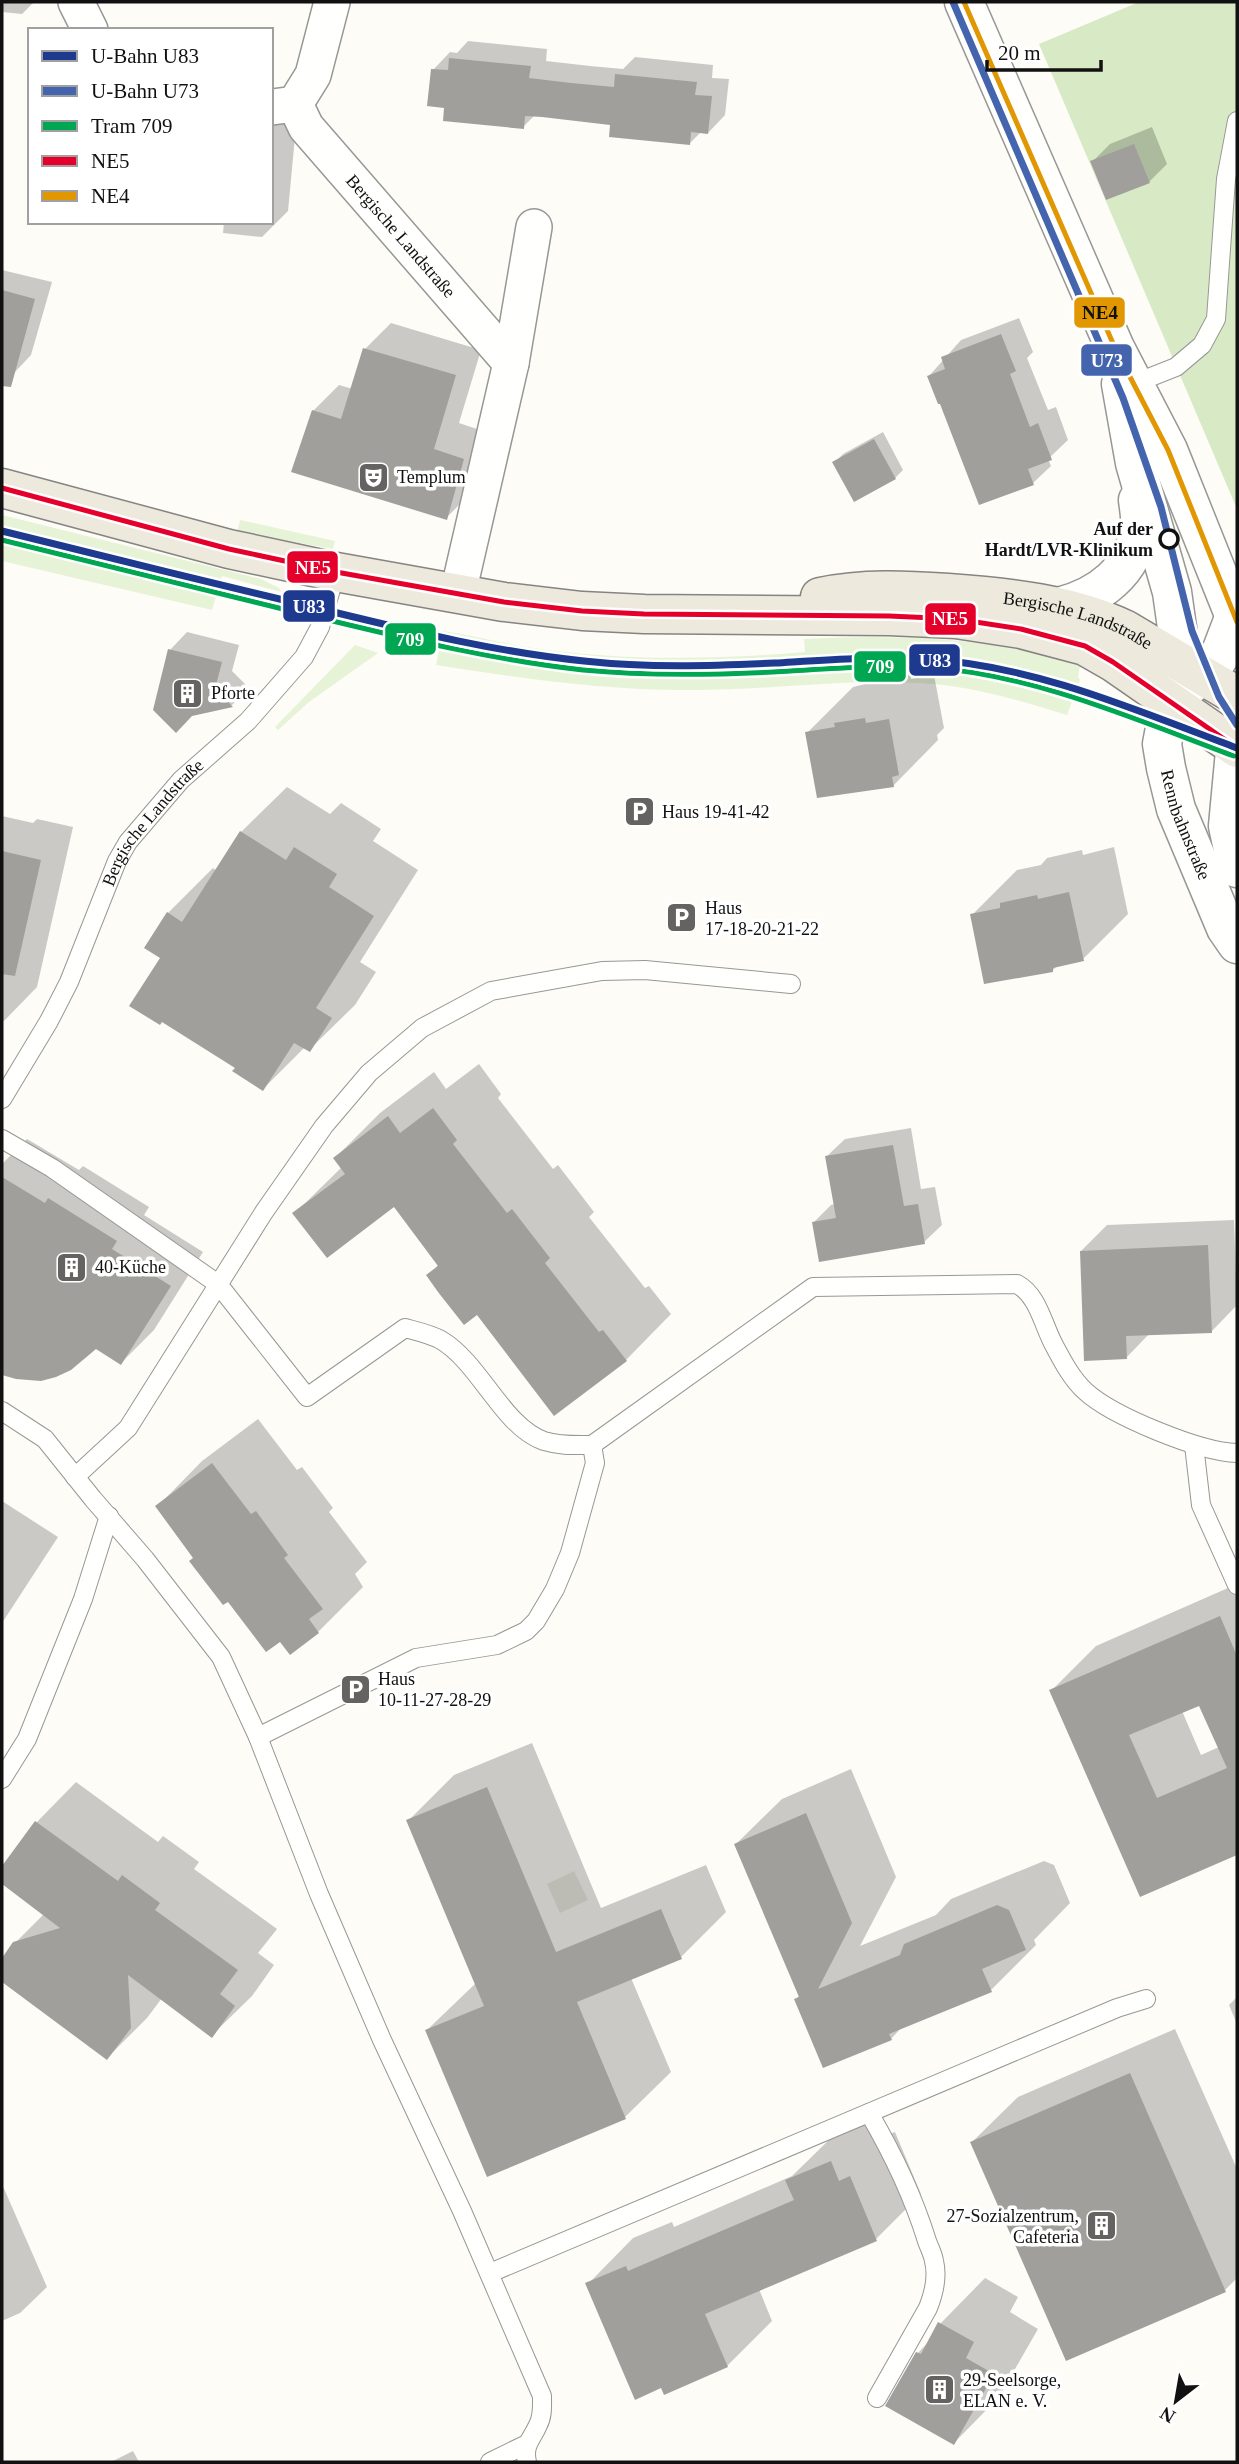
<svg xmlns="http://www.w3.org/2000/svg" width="1239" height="2464" viewBox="0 0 1239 2464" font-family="'Times New Roman',serif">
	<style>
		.green { fill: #e7f3d7 }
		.forest { fill: #d8eac5 }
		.plaza { fill: #edebe2 }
		.shadow { fill: #0003; fill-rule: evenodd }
		.building { fill: #a19f9c; fill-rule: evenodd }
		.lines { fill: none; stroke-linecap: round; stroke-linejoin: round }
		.service-casing { stroke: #979795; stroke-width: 20 }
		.minor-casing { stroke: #979795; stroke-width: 38 }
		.tertiary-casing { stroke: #979795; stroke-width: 41 }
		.primary-casing { stroke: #858482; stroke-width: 41 }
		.service { stroke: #fffffe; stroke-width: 18 }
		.minor { stroke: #fffffe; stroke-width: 35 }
		.tertiary { stroke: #fffffe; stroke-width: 38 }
		.primary { stroke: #ede9dc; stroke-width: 38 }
		.bus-1-casing { stroke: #fff; stroke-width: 10 }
		.bus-2-casing { stroke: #fff; stroke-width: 10 }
		.bus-1 { stroke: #e4002b; stroke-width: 5 }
		.bus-2 { stroke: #e09702; stroke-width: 5 }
		.tram-1-casing { stroke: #fff; stroke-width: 10 }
		.tram-1 { stroke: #00a651; stroke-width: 5 }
		.metro-1-casing { stroke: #fff; stroke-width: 12 }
		.metro-2-casing { stroke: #fff; stroke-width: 12 }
		.metro-1 { stroke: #1d3a8f; stroke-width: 7 }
		.metro-2 { stroke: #4465ad; stroke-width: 7 }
		.stop-dot { fill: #fff; stroke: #111; stroke-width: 3.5 }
		.labels { text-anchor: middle; stroke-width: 7; stroke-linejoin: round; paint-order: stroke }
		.street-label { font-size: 18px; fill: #111; stroke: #fff }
		.poi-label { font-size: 18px; fill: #111; stroke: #fff; text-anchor: start }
		.stop-label { font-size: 18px; font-weight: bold; fill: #111; stroke: #fff; text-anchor: end }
		.line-badge { stroke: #fff; stroke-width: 2.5 }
		.badge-label { font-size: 19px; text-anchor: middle; font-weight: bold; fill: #fff }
		.pale-badge-label { font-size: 19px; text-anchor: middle; font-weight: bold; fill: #111 }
	</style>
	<rect width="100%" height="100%" fill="#fdfcf7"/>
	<path class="green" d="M 2,515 L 261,579 L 279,588 L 281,592 L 222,576 L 212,610 L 2,561 Z
		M 240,520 L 335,541 L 333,549 L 237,532 Z
		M 443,631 C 470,635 497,642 526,647 C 618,661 712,660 805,652 L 804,639 C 898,634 989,637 1080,665 L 1078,677 L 1080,680 L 1067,715 C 1024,702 979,688 933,684 C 850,677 767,691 684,690 C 601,690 519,678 436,665 Z
		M 355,645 L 378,653 L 309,702 L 278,730 L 275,727 Z"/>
	<path class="forest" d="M 1139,2 L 1237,2 L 1237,509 L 1039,44 Z"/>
	<path class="plaza" d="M 574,1871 L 588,1900 L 560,1913 L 547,1884 Z"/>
	<path class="shadow" d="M 2,2 L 34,2 L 22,14 L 2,12 Z
		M 468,41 L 547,49 L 546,61 L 590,66 L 623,69 L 635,57 L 713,65 L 712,78 L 729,79 L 725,115 L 708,133 L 701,132 L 689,144 L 612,123 L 535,115 L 523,127 L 446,106 L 433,70 L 450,52 L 457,53 Z
		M 271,102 L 298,105 L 288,211 L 262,237 L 223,233 L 224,222 L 271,222 Z
		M 1152,127 L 1167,164 L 1149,182 L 1092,162 L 1110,144 Z
		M 2,270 L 52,282 L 31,355 L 14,373 L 2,369 Z
		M 1019,318 L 1033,352 L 1027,358 L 1048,410 L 1056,407 L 1068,440 L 1048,459 L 1051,466 L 1033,483 L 929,376 L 961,340 Z
		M 391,323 L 481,350 L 459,423 L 489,433 L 472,492 L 446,518 L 313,411 L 339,385 L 353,389 L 365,349 Z
		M 883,432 L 903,470 L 895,478 L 834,463 L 843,454 Z
		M 187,632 L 239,645 L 232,671 L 249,688 L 232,705 L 192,714 L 170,650 Z
		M 910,673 L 911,679 L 934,675 L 944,728 L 937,735 L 938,740 L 893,786 L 807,733 L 853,687 Z
		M 287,787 L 330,814 L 341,803 L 381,829 L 373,841 L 418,870 L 360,962 L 376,972 L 355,1005 L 309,1050 L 305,1047 L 263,1089 L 237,1068 L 162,957 L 168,913 L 213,868 L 217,871 L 241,832 Z
		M 2,816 L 33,823 L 37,819 L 73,827 L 37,987 L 4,1021 L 2,1020 Z
		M 1114,847 L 1128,914 L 1083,959 L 1058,965 L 1053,970 L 972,915 L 1017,870 L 1041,865 L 1047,858 L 1082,850 L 1083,855 Z
		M 479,1064 L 501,1094 L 498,1098 L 553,1169 L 558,1165 L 594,1212 L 589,1217 L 645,1288 L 649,1286 L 671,1314 L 626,1360 L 477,1312 L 428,1276 L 439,1264 L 395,1205 L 294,1214 L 342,1167 L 335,1158 L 380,1113 L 434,1072 L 446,1089 Z
		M 911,1128 L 921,1189 L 935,1187 L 942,1225 L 924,1242 L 813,1223 L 831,1205 L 835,1204 L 827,1156 L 845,1139 Z
		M 27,1139 L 79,1170 L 83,1166 L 149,1207 L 144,1215 L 203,1252 L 154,1330 L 121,1363 L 95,1347 L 6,1375 L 2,1373 L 2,1164 Z
		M 1234,1220 L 1237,1305 L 1212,1331 L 1150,1333 L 1126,1358 L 1081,1251 L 1107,1225 Z
		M 258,1419 L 297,1470 L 302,1467 L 333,1508 L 329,1512 L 367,1562 L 355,1574 L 363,1587 L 318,1632 L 280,1639 L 195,1558 L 157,1507 L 202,1461 Z
		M 2,1501 L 58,1537 L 2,1623 Z
		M 1237,1584 L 1237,1853 L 1141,1895 L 1051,1691 L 1096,1646 ZM 1200,1703 L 1219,1747 L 1201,1755 L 1182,1711 Z
		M 532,1743 L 601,1908 L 706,1865 L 726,1912 L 681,1957 L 631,1978 L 671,2072 L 625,2117 L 488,2175 L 427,2030 L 476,1983 L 408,1821 L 454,1775 Z
		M 851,1769 L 896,1877 L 860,1946 L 936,1915 L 951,1899 L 1044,1861 L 1054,1865 L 1070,1903 L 1034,1940 L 1036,1945 L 991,1990 L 902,2027 L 891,2039 L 796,1999 L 800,1995 L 736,1844 L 782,1799 Z
		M 76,1782 L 158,1842 L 163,1836 L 199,1862 L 194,1869 L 277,1929 L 258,1953 L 274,1965 L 252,1996 L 212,2035 L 162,1998 L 147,2018 L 107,2058 L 2,1980 L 2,1961 L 15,1943 L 44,1914 L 2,1882 L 2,1869 L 37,1822 Z
		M 1237,1997 L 1237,2024 L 1229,2005 Z
		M 1175,2029 L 1237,2169 L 1237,2278 L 1225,2290 L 972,2142 L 1018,2097 Z
		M 876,2117 L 884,2136 L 895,2132 L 921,2194 L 876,2239 L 759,2289 L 772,2321 L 727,2366 L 588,2284 L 633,2238 L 672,2222 L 674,2227 L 792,2176 L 833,2136 Z
		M 2,2184 L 47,2287 L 20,2313 L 2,2321 Z
		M 985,2278 L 1018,2297 L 1010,2312 L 1038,2329 L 999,2397 L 954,2443 L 887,2405 L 918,2353 L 931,2339 L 940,2324 Z
		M 133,2451 L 139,2462 L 111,2462 Z"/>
	<path class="building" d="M 449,58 L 531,66 L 529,78 L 571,83 L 614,87 L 615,74 L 697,82 L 695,95 L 712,96 L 708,134 L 691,132 L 690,145 L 609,137 L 610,125 L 542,117 L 525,116 L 524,129 L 443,121 L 444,108 L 427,106 L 431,69 L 448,70 Z
		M 1134,144 L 1150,183 L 1106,200 L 1090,161 Z
		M 2,290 L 35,299 L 11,387 L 2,386 Z
		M 1001,334 L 1016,371 L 1010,374 L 1030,427 L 1038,423 L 1052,460 L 1028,469 L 1034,485 L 979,505 L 940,404 L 938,404 L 927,376 L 945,369 L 941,357 Z
		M 363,348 L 456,375 L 434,449 L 464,459 L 447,520 L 291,472 L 312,410 L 341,419 Z
		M 874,439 L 896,479 L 854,502 L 832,462 Z
		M 168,649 L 222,662 L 215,689 L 233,707 L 192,716 L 176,733 L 153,710 Z
		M 865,718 L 866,723 L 889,719 L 899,775 L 892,777 L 894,787 L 817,798 L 805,732 L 835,727 L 834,723 Z
		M 240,831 L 286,860 L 294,847 L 337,874 L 329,887 L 374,916 L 316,1008 L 332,1018 L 310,1052 L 294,1043 L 263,1091 L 232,1071 L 235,1068 L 162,1022 L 160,1025 L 129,1006 L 160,958 L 144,948 L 167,912 L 182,922 Z
		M 2,851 L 41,860 L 15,976 L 2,974 Z
		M 1069,892 L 1084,961 L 1053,968 L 1053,972 L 984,984 L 970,914 L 1000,908 L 1000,903 L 1037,895 L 1038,899 Z
		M 433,1108 L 457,1140 L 453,1144 L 507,1213 L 512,1209 L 550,1258 L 545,1263 L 599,1332 L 603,1330 L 627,1361 L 554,1416 L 477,1315 L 464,1325 L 438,1292 L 426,1275 L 438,1266 L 394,1207 L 327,1258 L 292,1213 L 345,1174 L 333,1158 L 388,1116 L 400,1133 Z
		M 893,1145 L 904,1206 L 918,1204 L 925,1244 L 819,1262 L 812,1222 L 836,1218 L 825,1156 Z
		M 2,1177 L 45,1203 L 48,1198 L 117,1241 L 112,1249 L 171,1286 L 121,1365 L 96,1349 L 71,1370 L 56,1377 L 41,1381 L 16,1379 L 2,1375 Z
		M 1208,1245 L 1212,1333 L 1126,1336 L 1127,1359 L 1084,1361 L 1080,1251 Z
		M 212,1463 L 251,1514 L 256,1511 L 288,1555 L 284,1558 L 323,1609 L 309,1619 L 319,1633 L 290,1655 L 280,1642 L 266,1652 L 228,1602 L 223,1605 L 189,1561 L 193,1558 L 155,1506 Z
		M 1220,1616 L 1237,1656 L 1237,1855 L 1140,1897 L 1049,1690 ZM 1199,1706 L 1227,1768 L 1157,1798 L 1129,1735 Z
		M 487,1787 L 556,1952 L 661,1909 L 682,1959 L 577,2002 L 626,2119 L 487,2177 L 425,2030 L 484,2006 L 406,1820 Z
		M 806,1813 L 852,1923 L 818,1989 L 900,1955 L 904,1944 L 997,1905 L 1009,1910 L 1026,1950 L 982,1969 L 992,1992 L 889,2034 L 892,2040 L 823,2068 L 794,1999 L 799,1997 L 734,1844 Z
		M 35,1821 L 118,1881 L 122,1875 L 160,1903 L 155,1910 L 238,1970 L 220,1994 L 235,2006 L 212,2038 L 128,1975 L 131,2028 L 107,2060 L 2,1982 L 2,1958 L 13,1942 L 60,1928 L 2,1884 L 2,1866 Z
		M 1130,2073 L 1226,2292 L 1066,2361 L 970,2142 Z
		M 831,2161 L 839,2181 L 850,2176 L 877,2241 L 705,2314 L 728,2367 L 664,2395 L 661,2388 L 635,2400 L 585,2283 L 626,2266 L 628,2271 L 794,2200 L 785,2180 Z
		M 938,2322 L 974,2342 L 966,2358 L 994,2374 L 954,2445 L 885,2406 L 916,2352 L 921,2354 Z"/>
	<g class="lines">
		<defs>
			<g id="service">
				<path d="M 1133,384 L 1176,367 L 1202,345 L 1216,319 L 1226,179 L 1237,121"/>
				<path id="s1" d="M 2,1099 L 49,1021 L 69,982 L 117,861 L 128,842 L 181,780 L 248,721 L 304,657 L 320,627 L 336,572"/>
				<path d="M 2,1139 L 52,1168 L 218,1284 L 307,1397 L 405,1328 C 416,1331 430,1334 441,1340 C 480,1363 503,1427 544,1441 C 560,1446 576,1445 592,1445 L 813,1287 L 1017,1284 C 1039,1296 1043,1326 1055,1347 C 1063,1362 1072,1379 1085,1391 C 1112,1416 1200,1452 1237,1453"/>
				<path d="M 2,1411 L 45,1439 L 93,1499 L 145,1559 L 221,1657 L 258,1737 L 319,1894 L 382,2040 L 462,2211 L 542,2396 C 542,2406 543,2416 538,2425 C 532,2439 523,2445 527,2462"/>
				<path d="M 1194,1445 L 1201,1505 L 1237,1585"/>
				<path d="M 75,1477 L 128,1428 L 264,1212 L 324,1126 L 369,1073 L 422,1028 L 491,991 L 602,971 L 645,970 L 791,984"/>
				<path d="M 258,1737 L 416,1658 L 497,1645 L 526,1631 L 536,1621 L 555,1589 L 570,1553 L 595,1463 L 592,1445"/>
				<path d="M 2,1779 L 27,1739 L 83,1599 L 109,1516"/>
				<path d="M 869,2113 C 893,2154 913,2196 927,2241 C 929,2247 933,2254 934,2261 C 938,2277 934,2293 928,2308 L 877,2398"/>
				<path d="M 490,2273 L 1117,2008 L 1146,1999"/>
				<path d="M 490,2462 L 527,2444"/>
			</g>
			<g id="minor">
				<path d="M 76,2 L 90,30"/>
				<path id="s2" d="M 295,104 L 306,127 L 511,363"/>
				<path d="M 272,107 L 295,104 L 313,75 L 332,2"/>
				<path d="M 458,593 L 511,363 L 534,227"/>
			</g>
			<g id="tertiary">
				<path d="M 964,2 L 1115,348 L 1168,450 L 1237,622"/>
				<path id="s3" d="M 1121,384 L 1135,463 L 1172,592 L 1180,649 L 1162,744 L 1166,768 L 1176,809 L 1226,928 L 1237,944"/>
				<path d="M 1059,607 C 1099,597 1133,572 1140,527 C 1141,519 1139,508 1138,500"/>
				<path d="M 1177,695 L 1212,668 L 1219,657 L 1234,618"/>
				<path d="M 1237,730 L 1228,826 L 1237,868"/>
			</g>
			<g id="primary">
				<path d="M 2,488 L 229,549 L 336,572 L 504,602 L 582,611 L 644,614 L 889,616 L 956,619 L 1021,629 L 1085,646 L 1113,662 L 1237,748"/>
				<path id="s4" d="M 820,597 C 864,588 905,590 948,593 C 1008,597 1071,604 1126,630 L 1237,696"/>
			</g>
		</defs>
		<use href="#service" class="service-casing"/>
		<use href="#minor" class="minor-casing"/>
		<use href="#tertiary" class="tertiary-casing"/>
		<use href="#primary" class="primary-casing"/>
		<use href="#service" class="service"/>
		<use href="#minor" class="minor"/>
		<use href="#tertiary" class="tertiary"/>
		<use href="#primary" class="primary"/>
		<defs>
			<path id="bus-1" d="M 2,488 L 229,549 L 336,572 L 504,602 L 582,611 L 644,614 L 889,616 L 956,619 L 1021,629 L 1085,646 L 1113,662 L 1237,748"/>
			<path id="bus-2" d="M 964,2 L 1115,348 L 1168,450 L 1237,622"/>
		</defs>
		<use href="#bus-1" class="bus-1-casing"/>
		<use href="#bus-2" class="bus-2-casing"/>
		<use href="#bus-1" class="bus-1"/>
		<use href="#bus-2" class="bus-2"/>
		<defs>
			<path id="tram-1" d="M 2,540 C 98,564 195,587 291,611 C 387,634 484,659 583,670 C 646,676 710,675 773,672 C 823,669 874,665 925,667 C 1033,674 1134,719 1234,756"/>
		</defs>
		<use href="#tram-1" class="tram-1-casing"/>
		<use href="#tram-1" class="tram-1"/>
		<defs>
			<path id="metro-1" d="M 2,531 C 99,555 195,579 292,602 C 388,625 485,651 584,661 C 647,668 712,666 775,663 C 825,660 876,656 927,659 C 1036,666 1136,710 1237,748"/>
			<path id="metro-2" d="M 953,2 L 1123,398 L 1161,507 L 1192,631 L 1219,697 L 1237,725"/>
		</defs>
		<use href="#metro-1" class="metro-1-casing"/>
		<use href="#metro-2" class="metro-2-casing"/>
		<use href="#metro-1" class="metro-1"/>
		<use href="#metro-2" class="metro-2"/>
	</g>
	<defs>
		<symbol id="theatre-square" viewBox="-11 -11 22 22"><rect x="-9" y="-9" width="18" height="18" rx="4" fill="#646362" stroke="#fff"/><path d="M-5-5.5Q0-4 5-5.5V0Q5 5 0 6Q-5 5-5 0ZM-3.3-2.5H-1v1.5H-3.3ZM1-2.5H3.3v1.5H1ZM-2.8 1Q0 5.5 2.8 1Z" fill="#fff"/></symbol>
		<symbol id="building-square" viewBox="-11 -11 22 22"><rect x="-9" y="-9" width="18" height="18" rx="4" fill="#646362" stroke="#fff"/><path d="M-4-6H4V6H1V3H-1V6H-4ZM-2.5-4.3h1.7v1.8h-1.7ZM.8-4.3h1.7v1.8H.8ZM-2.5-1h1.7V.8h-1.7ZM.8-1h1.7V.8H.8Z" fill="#fff"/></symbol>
		<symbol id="parking-square" viewBox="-11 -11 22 22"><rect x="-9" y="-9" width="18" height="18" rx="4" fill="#646362" stroke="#fff"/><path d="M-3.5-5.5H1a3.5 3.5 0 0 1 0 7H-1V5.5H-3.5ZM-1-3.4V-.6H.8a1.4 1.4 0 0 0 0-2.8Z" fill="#fff"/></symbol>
	</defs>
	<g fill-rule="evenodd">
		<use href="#theatre-square" x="356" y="460" width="35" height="35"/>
		<use href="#building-square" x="170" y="676" width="35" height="35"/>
		<use href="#parking-square" x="622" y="794" width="35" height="35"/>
		<use href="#parking-square" x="664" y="900" width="35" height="35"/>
		<use href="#building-square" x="54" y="1250" width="35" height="35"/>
		<use href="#parking-square" x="338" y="1672" width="35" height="35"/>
		<use href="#building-square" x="1084" y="2208" width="35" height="35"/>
		<use href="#building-square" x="922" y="2372" width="35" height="35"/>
	</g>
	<circle class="stop-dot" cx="1169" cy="539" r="9"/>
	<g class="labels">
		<g class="street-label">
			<text dy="6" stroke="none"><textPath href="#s2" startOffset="170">Bergische Landstraße</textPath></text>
			<text dy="6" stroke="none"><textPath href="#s4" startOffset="262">Bergische Landstraße</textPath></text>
			<text dy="6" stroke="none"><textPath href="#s1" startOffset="317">Bergische Landstraße</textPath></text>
			<text dy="6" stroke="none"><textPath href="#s3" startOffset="453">Rennbahnstraße</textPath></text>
		</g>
		<g class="poi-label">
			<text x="397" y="483">Templum</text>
			<text x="211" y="699">Pforte</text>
			<text x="662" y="818">Haus 19-41-42</text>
			<text x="705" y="914">Haus<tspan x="705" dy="21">17-18-20-21-22</tspan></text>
			<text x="95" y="1273">40-Küche</text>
			<text x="378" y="1685">Haus<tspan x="378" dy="21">10-11-27-28-29</tspan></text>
			<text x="1079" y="2222" text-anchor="end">27-Sozialzentrum,<tspan x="1079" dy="21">Cafeteria</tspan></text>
			<text x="963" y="2386">29-Seelsorge,<tspan x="963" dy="21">ELAN e. V.</tspan></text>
		</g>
		<g class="stop-label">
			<text x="1153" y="535">Auf der<tspan x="1153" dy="21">Hardt/LVR-Klinikum</tspan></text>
		</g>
	</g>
	<g class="line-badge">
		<rect x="1073" y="296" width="53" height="33" rx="7" fill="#e09702"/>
		<rect x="1080" y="343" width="53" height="34" rx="7" fill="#4465ad"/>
		<rect x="286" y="550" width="53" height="34" rx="7" fill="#e4002b"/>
		<rect x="282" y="589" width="54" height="34" rx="7" fill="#1d3a8f"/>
		<rect x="924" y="602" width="53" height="34" rx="7" fill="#e4002b"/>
		<rect x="384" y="622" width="53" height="34" rx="7" fill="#00a651"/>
		<rect x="908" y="643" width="53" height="34" rx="7" fill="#1d3a8f"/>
		<rect x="853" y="650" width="54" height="33" rx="7" fill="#00a651"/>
	</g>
	<g class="badge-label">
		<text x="1107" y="367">U73</text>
		<text x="313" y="574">NE5</text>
		<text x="309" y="613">U83</text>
		<text x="950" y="625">NE5</text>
		<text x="410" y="646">709</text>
		<text x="935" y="667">U83</text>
		<text x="880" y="673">709</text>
	</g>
	<g class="pale-badge-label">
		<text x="1100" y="319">NE4</text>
	</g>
	<rect width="1239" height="2464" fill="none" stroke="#111111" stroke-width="7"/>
	<rect x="28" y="28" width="245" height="196" fill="#ffffff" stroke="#a0a0a0" stroke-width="2"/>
	<rect x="42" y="51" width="35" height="10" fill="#1d3a8f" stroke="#a0a0a0" stroke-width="2"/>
	<text x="91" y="63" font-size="21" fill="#111111">U-Bahn U83</text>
	<rect x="42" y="86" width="35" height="10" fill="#4465ad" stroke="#a0a0a0" stroke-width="2"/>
	<text x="91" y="98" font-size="21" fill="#111111">U-Bahn U73</text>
	<rect x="42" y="121" width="35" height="10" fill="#00a651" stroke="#a0a0a0" stroke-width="2"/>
	<text x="91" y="133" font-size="21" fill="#111111">Tram 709</text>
	<rect x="42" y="156" width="35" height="10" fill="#e4002b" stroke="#a0a0a0" stroke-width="2"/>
	<text x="91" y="168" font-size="21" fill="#111111">NE5</text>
	<rect x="42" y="191" width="35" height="10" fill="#e09702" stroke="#a0a0a0" stroke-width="2"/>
	<text x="91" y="203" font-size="21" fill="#111111">NE4</text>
	<g transform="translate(1176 2401) rotate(211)" stroke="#ffffff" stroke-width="5" paint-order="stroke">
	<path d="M0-5L12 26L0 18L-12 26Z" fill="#111111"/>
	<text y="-10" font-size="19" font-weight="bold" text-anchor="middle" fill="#111111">N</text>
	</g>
	<path d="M987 60v10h114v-10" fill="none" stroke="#111111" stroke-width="3.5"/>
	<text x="998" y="60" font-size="21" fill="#111111" stroke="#ffffff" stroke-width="5" paint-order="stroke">20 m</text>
</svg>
